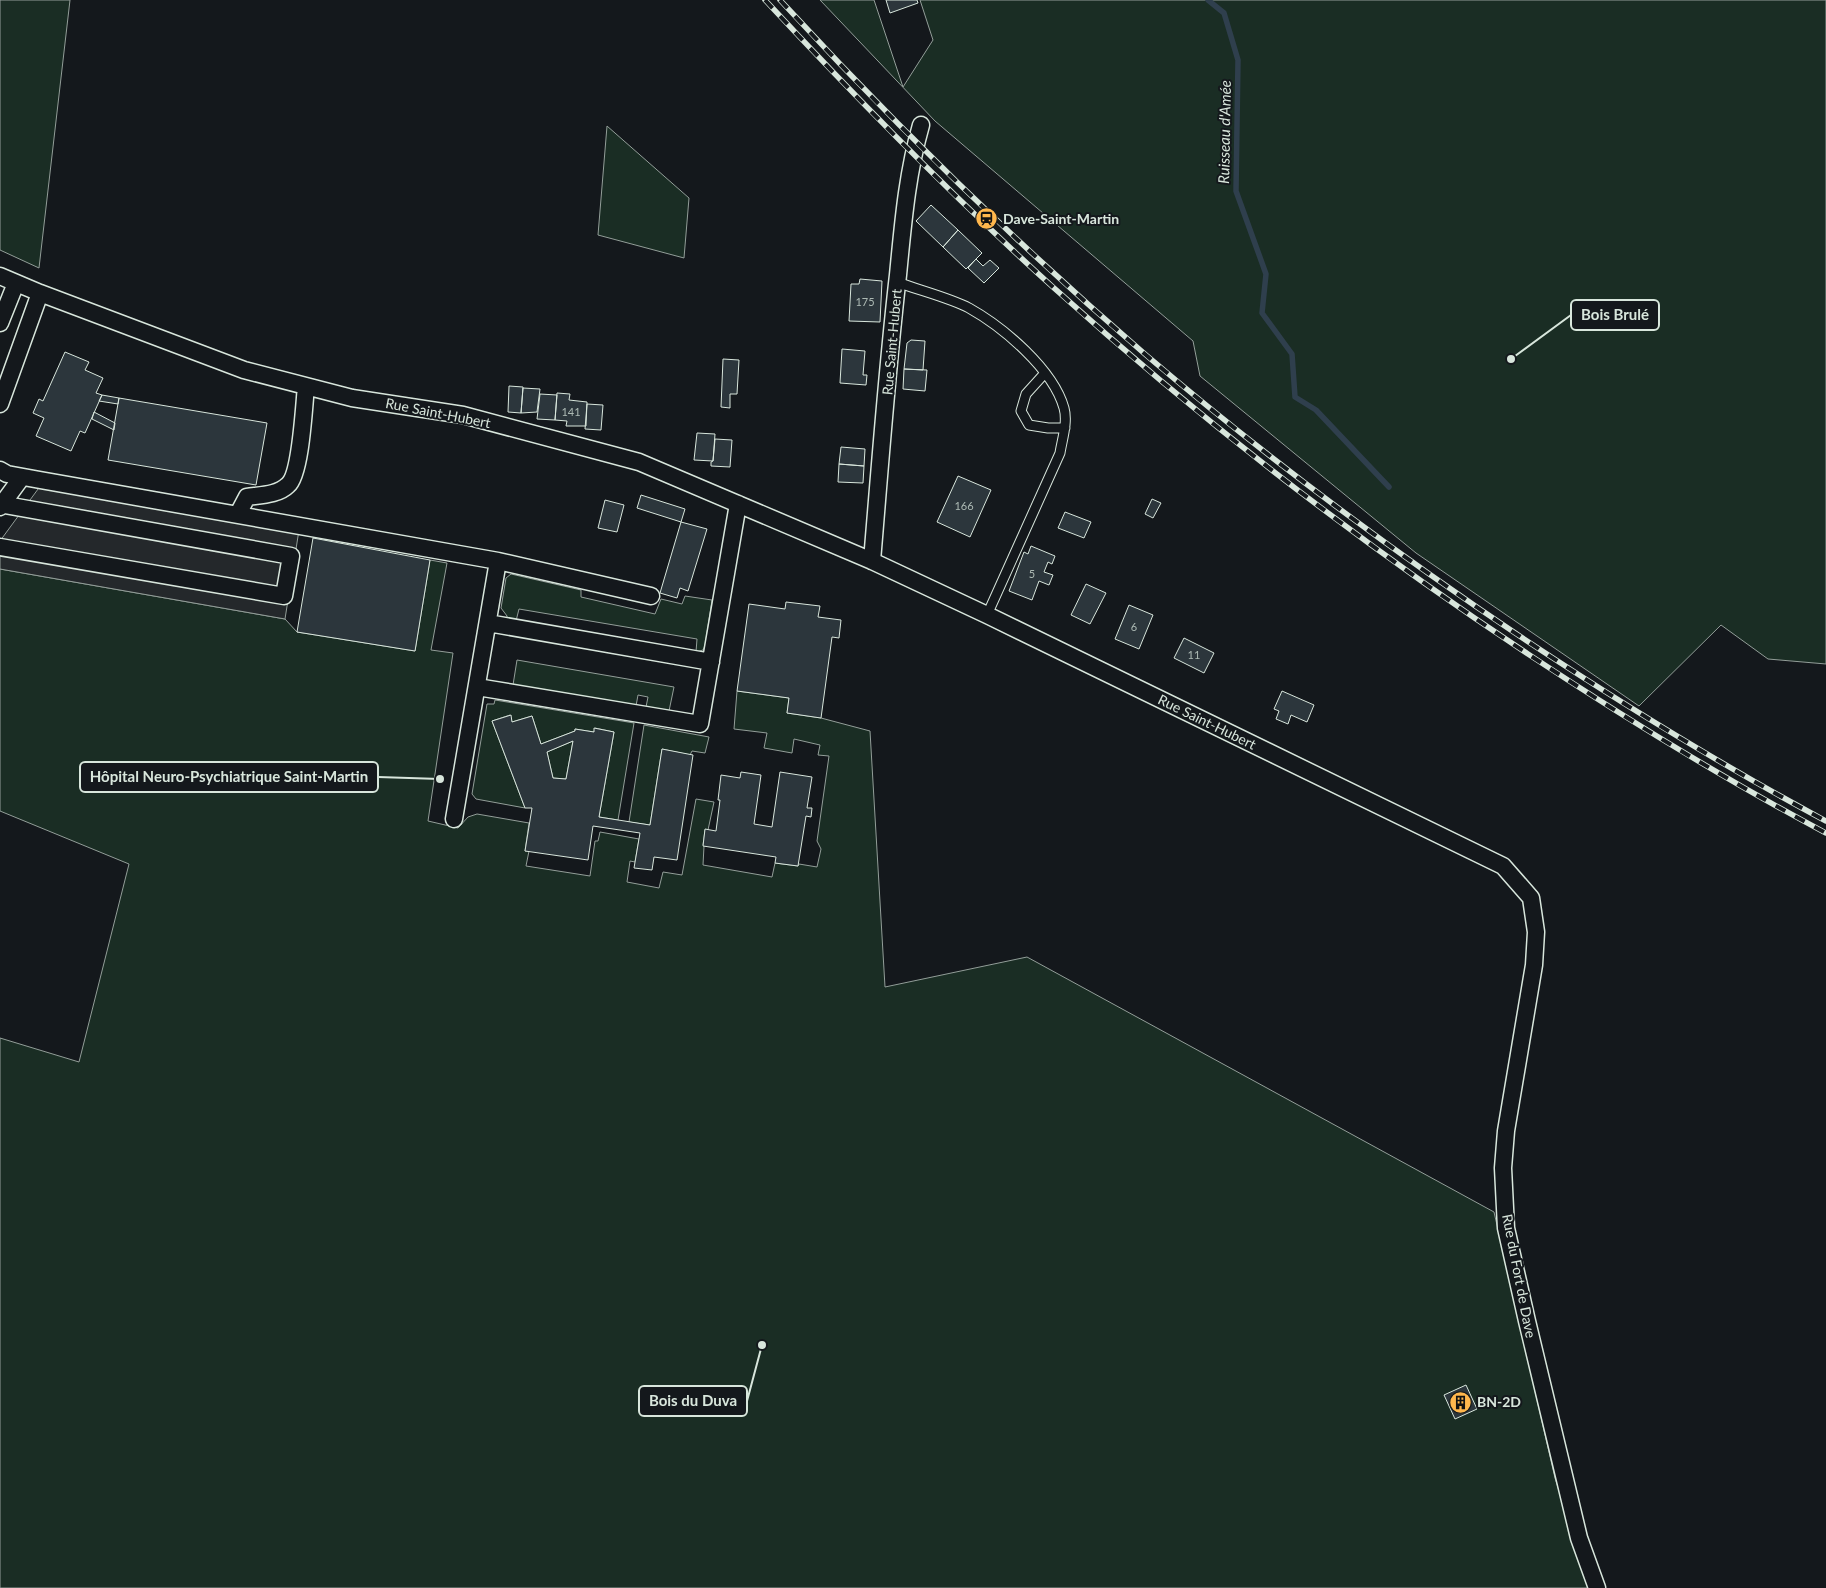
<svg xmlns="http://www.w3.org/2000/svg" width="1826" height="1588" viewBox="0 0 1826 1588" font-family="Lato,sans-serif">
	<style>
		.green { fill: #1a2d24; stroke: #939e99 }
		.parking { fill: #24282b; stroke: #939e99 }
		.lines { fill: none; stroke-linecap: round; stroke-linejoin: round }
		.stream { stroke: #2f3f4d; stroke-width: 5.5 }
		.building { fill: #2c363c; stroke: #d8e6dc; fill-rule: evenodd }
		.lane-casing { stroke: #d8e6dc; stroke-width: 11 }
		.street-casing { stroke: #d8e6dc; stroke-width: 19 }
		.lane { stroke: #14181c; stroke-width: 9 }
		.street { stroke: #14181c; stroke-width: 16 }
		.rail-casing { stroke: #d8e6dc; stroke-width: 5.5 }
		.rail { stroke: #14181c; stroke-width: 4; stroke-dasharray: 11; stroke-linecap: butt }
		.labels { text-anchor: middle; stroke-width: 4; stroke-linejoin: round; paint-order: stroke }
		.number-label { font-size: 11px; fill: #adbab4 }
		.poi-label { font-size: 14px; font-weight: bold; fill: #d8e6dc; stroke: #14181c; text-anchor: start }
		.street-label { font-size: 14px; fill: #d8e6dc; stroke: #14181c }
		.water-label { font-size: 15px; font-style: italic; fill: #d8e6dc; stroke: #14181c }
		.leader { fill: none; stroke: #d8e6dc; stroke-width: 2 }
		.callout-dot { fill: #d8e6dc; stroke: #14181c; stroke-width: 2 }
		.callout { fill: #14181c; stroke: #d8e6dc; stroke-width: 2 }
		.callout-label { font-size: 15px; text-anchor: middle; font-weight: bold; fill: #d8e6dc }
	</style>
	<rect width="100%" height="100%" fill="#14181c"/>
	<path class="green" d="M 0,0 L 70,0 L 39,268 L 0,250 Z
		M 820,0 L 874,0 L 903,87 L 933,40 L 920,0 L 1826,0 L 1826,664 L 1768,659 L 1721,625 L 1639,706 L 1416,553 L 1200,376 L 1193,341 L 935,121 Z
		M 607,126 L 689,198 L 684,258 L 598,235 Z
		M 430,560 L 447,563 L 431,650 L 453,653 L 428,821 L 458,828 L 468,817 L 477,814 L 529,823 L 525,851 L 529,851 L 526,866 L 590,876 L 595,841 L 598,841 L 600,832 L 639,839 L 635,862 L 630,861 L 627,882 L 659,888 L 663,872 L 682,875 L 696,799 L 714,802 L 708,830 L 705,830 L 703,845 L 704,846 L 703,865 L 772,877 L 775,863 L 798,866 L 799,864 L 817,867 L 821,849 L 817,841 L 829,756 L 818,755 L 820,745 L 794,739 L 792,753 L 764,748 L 767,733 L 734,729 L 737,691 L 789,698 L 787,713 L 821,718 L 870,731 L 885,987 L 1027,957 L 1494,1212 L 1555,1478 L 1590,1588 L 0,1588 L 0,1038 L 79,1062 L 129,864 L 0,811 L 0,569 L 285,619 L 297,632 L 415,651 Z
		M 511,574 L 581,590 L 581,597 L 655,614 L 661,599 L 682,604 L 685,596 L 712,600 L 705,646 L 703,650 L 696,652 L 697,639 L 519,609 L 516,621 L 507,621 L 507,616 L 501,608 L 506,578 Z
		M 517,660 L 674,687 L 669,711 L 646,707 L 648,697 L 638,695 L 636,706 L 513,685 Z
		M 495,700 L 634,723 L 618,820 L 599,817 L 614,732 L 595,728 L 594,732 L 575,729 L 575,731 L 541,744 L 532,716 L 512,722 L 510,715 L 492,721 L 525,808 L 476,799 L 472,794 L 487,704 L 494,704 Z
		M 644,725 L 709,737 L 705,753 L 692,751 L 690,755 L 662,749 L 650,825 L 629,822 Z
		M 573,741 L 566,779 L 553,778 L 547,752 Z"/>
	<path class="parking" d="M 41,485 L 299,530 L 285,619 L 0,569 L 0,541 Z"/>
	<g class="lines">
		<path class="stream" d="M 1208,0 L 1224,13 L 1238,60 L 1236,191 L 1266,274 L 1262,313 L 1292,354 L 1295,397 L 1316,410 L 1389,487"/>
	</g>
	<path class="building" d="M 886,0 L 917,0 L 918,3 L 890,13 Z
		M 931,205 L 958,230 L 943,247 L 916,221 Z
		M 958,230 L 982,253 L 966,269 L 943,247 Z
		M 976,259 L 983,266 L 990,260 L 999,268 L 984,283 L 968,268 Z
		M 860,279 L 882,281 L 880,322 L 849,321 L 851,284 L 859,284 Z
		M 911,340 L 925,341 L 923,370 L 904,369 L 907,343 Z
		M 842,349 L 865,351 L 863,375 L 867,375 L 866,385 L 840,383 Z
		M 65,352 L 89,362 L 85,370 L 103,378 L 96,393 L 102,395 L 85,433 L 80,431 L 71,451 L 36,436 L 44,418 L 33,413 L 39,399 L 43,401 Z
		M 723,359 L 739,360 L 737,394 L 730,394 L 730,408 L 721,407 Z
		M 904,369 L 927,370 L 925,391 L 903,389 Z
		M 509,386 L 523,387 L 521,413 L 508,412 Z
		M 523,388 L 540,389 L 537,412 L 521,413 Z
		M 557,393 L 570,394 L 569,400 L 587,402 L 586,426 L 566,426 L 567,421 L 555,420 Z
		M 540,394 L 557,395 L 555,420 L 537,419 Z
		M 102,395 L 119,398 L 118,404 L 99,401 Z
		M 119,398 L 267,423 L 256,485 L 108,460 Z
		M 587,404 L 603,405 L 601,430 L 585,429 Z
		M 94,412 L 115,423 L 114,430 L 92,419 Z
		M 697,433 L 715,434 L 713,461 L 694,460 Z
		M 715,439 L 732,440 L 730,467 L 711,466 L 711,462 L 713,461 Z
		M 841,447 L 865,449 L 864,466 L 839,464 Z
		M 839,464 L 864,466 L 863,483 L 838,482 Z
		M 958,476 L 991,490 L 970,537 L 937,522 Z
		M 641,495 L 685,509 L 681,522 L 637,508 Z
		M 1152,499 L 1161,503 L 1153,518 L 1145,514 Z
		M 605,500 L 624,505 L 617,532 L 598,528 Z
		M 1065,512 L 1091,522 L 1084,538 L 1058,528 Z
		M 681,522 L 707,529 L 688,591 L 680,588 L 677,598 L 660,593 Z
		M 313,538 L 430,560 L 415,651 L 297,632 Z
		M 1031,546 L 1055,556 L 1052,564 L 1048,562 L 1044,572 L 1053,575 L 1049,585 L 1039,581 L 1032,600 L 1009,591 L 1024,552 L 1028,554 Z
		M 1086,584 L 1106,593 L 1090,624 L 1071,615 Z
		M 786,602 L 820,606 L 818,617 L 841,620 L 839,638 L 832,637 L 821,718 L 787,713 L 789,698 L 737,691 L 749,604 L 785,609 Z
		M 1129,605 L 1153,615 L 1139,649 L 1115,639 Z
		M 1184,638 L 1214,653 L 1204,673 L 1174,658 Z
		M 1282,691 L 1314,705 L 1307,722 L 1291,715 L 1288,724 L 1276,719 L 1279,711 L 1274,709 Z
		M 511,715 L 512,722 L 532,716 L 541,744 L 575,731 L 575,729 L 594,732 L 594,728 L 614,732 L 599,817 L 650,825 L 662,749 L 693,755 L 677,860 L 654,857 L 652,870 L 634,868 L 640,833 L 593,826 L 588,860 L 525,851 L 532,808 L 525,808 L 492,721 ZM 573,741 L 566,779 L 553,778 L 547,752 Z
		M 741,772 L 761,775 L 754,824 L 772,827 L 780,772 L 812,777 L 807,808 L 812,808 L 811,817 L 806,816 L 798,866 L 775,863 L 776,857 L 703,846 L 705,829 L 716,831 L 720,800 L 718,800 L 721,775 L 740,778 Z
		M 1466,1385 L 1477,1409 L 1455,1419 L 1444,1395 Z"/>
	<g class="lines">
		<defs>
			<path id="lane" d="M 897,282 C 918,290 950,298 969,308 C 1003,327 1053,369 1064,408 C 1068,422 1062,440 1060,453 L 987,615
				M 1045,373 L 1026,394 L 1021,411 L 1029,425 L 1048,428 L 1065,428"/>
			<path id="street" d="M 0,276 L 40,293 L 244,370 L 352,398 L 463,415 L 639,462 L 872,561 L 987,615 L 1503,866 L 1531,898 L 1536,932 L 1534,965 L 1506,1131 L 1503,1168 L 1506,1228 L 1527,1321 L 1579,1538 L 1597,1588
				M 0,323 L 16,283
				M 0,404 L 40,293
				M 0,470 L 7,474 L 40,480 L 498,561 L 651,596
				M 0,504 L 291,556 L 284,596 L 0,547
				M 0,507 L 22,477
				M 238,514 L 247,497 C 261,495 278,495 288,485 C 301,474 304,405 306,386
				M 872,561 C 880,466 887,370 898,275 C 903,224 907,174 921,125
				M 488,623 L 711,662
				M 477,687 L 700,724 L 738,504
				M 454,819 L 498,561"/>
		</defs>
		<use href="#lane" class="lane-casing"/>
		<use href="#street" class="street-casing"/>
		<use href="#lane" class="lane"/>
		<use href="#street" class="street"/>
		<defs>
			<path id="rail" d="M 765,0 C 858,100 953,197 1054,288 C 1203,422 1362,544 1528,654 C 1625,718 1724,779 1826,833
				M 780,0 C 895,125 1017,244 1146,355 C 1267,458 1395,553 1527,641 C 1624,705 1723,766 1826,821"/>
		</defs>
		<use href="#rail" class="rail-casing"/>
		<use href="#rail" class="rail"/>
	</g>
	<defs>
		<symbol id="station-disc" viewBox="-11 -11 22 22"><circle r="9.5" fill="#ffb74d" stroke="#14181c"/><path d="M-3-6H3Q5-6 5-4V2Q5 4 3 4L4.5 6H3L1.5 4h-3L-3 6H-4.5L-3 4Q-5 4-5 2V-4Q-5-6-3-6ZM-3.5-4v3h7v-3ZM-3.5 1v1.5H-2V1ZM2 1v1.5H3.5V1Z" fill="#111"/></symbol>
		<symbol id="building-disc" viewBox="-11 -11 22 22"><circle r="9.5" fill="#ffb74d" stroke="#14181c"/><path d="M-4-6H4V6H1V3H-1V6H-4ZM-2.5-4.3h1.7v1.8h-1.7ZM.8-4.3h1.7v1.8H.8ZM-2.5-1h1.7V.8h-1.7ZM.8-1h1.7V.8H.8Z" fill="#111"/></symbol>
	</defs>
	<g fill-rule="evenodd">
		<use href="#station-disc" x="974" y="206" width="25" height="25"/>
		<use href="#building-disc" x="1448" y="1390" width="25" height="25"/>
	</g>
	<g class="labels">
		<g class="number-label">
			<text x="865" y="306">175</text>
			<text x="571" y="416">141</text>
			<text x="964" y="510">166</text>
			<text x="1032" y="578">5</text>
			<text x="1134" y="631">6</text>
			<text x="1194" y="659">11</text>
		</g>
		<g class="poi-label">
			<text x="1003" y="224">Dave-Saint-Martin</text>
			<text x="1477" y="1407">BN-2D</text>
		</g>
		<g class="street-label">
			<text transform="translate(892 342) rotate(-85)" y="5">Rue Saint-Hubert</text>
			<text transform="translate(438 413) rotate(11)" y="5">Rue Saint-Hubert</text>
			<text transform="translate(1207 722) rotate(26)" y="5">Rue Saint-Hubert</text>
			<text transform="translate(1519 1276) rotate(79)" y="5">Rue du Fort de Dave</text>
		</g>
		<g class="water-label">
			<text transform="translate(1225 132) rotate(-89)" y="5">Ruisseau d'Amée</text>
		</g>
	</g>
	<path class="leader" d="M1511 359L1571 315M440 779L378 777M762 1345L747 1401"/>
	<g class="callout-dot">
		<circle cx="1511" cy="359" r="5"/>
		<circle cx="440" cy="779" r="5"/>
		<circle cx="762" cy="1345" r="5"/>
	</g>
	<g class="callout">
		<rect x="1571" y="300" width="88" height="30" rx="5"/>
		<rect x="80" y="762" width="298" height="30" rx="5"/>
		<rect x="639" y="1386" width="108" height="30" rx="5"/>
	</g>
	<g class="callout-label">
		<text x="1615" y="320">Bois Brulé</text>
		<text x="229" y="782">Hôpital Neuro-Psychiatrique Saint-Martin</text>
		<text x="693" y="1406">Bois du Duva</text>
	</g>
</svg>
